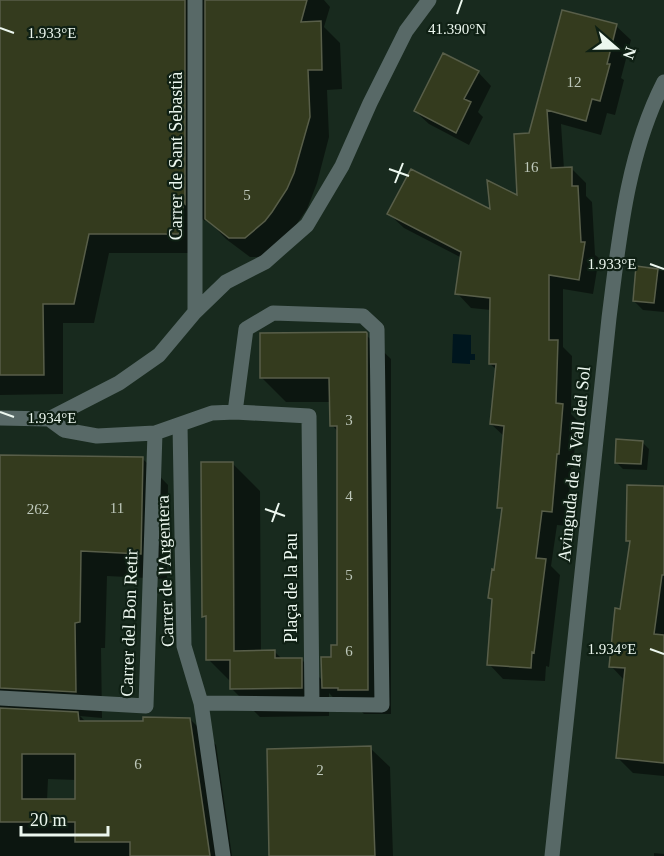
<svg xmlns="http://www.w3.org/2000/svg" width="664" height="856" viewBox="0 0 664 856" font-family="'Times New Roman',serif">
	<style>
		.water { fill: #00161e }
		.shadow { fill: #0007; fill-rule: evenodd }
		.building { fill: #343b1e; stroke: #585e49; stroke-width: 1.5; fill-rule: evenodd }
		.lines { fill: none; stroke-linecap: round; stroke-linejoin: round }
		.minor { stroke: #586967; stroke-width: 15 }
		.ticks { fill: none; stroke: #ecf7ef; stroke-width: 2 }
		.labels { text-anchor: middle; stroke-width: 4.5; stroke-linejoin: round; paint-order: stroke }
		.number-label { font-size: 15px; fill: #bec8bb }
		.street-label { font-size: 18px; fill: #ecf7ef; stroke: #0f2014 }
		.ticks-label { font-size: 15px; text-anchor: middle; fill: #ecf7ef; stroke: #0f2014; stroke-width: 4.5; stroke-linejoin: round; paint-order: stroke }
	</style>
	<rect width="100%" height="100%" fill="#182a1e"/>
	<path class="water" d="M 453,334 L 471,335 L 471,354 L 475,354 L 475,360 L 470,360 L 470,364 L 452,363 Z"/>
	<path class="shadow" d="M 0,0 L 324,0 L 330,7 L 324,27 L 340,43 L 342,89 L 327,90 L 329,137 L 317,183 L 307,209 L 285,241 L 265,257 L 250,257 L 226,239 L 205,217 L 205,221 L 202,219 L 202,253 L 109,253 L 94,323 L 63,323 L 63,394 L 0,395 Z
		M 563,12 L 616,26 L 631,40 L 621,78 L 624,80 L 615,115 L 607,113 L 601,135 L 561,124 L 564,169 L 571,168 L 586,183 L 586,196 L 592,202 L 595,255 L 599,258 L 593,294 L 563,289 L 563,347 L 572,356 L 571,414 L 577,420 L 573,468 L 571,468 L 567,526 L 557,525 L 551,566 L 560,575 L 549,667 L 546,666 L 545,681 L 503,679 L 489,664 L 493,602 L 489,598 L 495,572 L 503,511 L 499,507 L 505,437 L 491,424 L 497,370 L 490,364 L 491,310 L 471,308 L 457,293 L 462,258 L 404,228 L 389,214 L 492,212 L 518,197 L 530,135 Z
		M 478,72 L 491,86 L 478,112 L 483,117 L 469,145 L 429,124 L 415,111 Z
		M 638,268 L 664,271 L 664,312 L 643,310 L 634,301 Z
		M 365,334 L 391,359 L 391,714 L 364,714 L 361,711 L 347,712 L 329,693 L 329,716 L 260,717 L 232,689 L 232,683 L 208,659 L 208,620 L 204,616 L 232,463 L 260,491 L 261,652 L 275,652 L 282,659 L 301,659 L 323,681 L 339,646 L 338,432 L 332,425 L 331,402 L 286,402 L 262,378 Z
		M 642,442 L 649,449 L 647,470 L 623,469 L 616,462 Z
		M 0,457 L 143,459 L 168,485 L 167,579 L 107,576 L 105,648 L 101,648 L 102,718 L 80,716 L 87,723 L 145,723 L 190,719 L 216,745 L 232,856 L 0,856 ZM 48,779 L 77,780 L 77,801 L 47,801 Z
		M 664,487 L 664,776 L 633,773 L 618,758 L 625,681 L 611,666 L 621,610 L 631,543 L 628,540 Z
		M 370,748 L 390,767 L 393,856 L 270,856 Z
		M 654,853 L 664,854 L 664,856 L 654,856 Z"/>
	<path class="building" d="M 0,0 L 185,0 L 185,204 L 183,202 L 182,234 L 89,234 L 74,304 L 43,304 L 44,375 L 0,375 Z
		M 205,0 L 307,0 L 301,22 L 321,21 L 322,70 L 308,70 L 310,117 L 294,173 L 287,189 L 272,212 L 265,221 L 245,238 L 229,238 L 205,219 Z
		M 562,10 L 617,24 L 607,64 L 610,64 L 600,101 L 592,99 L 586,121 L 547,110 L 551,168 L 572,167 L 572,186 L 578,186 L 581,242 L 585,242 L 579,280 L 549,275 L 549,340 L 558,340 L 556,403 L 563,404 L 559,454 L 557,454 L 552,512 L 542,511 L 536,558 L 546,559 L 534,653 L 532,652 L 531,668 L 487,665 L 492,599 L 488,598 L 492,569 L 494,570 L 502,508 L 497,508 L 504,426 L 490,424 L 496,364 L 489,364 L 490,298 L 455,294 L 461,252 L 387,214 L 411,169 L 490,209 L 487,180 L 517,195 L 514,134 L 529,133 Z
		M 443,53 L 479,71 L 464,99 L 471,102 L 456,133 L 414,111 Z
		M 636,266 L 658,269 L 654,303 L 633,301 Z
		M 366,332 L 367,333 L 367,341 L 368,690 L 338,690 L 338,688 L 322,688 L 321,657 L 331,657 L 331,645 L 337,645 L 337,426 L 330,426 L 329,378 L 260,378 L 260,333 Z
		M 616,439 L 643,441 L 641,464 L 615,463 Z
		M 0,455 L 143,457 L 141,554 L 81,551 L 80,622 L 75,623 L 76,692 L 0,688 Z
		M 201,462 L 233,462 L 234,651 L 275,650 L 275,658 L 302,658 L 302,688 L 230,689 L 230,660 L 206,660 L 206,616 L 202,617 Z
		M 627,485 L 664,486 L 664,575 L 662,575 L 654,634 L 664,635 L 664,763 L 616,758 L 625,668 L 609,667 L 615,608 L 620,609 L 630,541 L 626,541 Z
		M 0,708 L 78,712 L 79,721 L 143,721 L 143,717 L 190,718 L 210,856 L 130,856 L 130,842 L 75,842 L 75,822 L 0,822 ZM 22,754 L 75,754 L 75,799 L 22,799 Z
		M 371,746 L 375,856 L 269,856 L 267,749 Z"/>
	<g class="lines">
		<path class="minor" d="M 195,312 L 195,0
			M 0,418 L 49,419 L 119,383 L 159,355 L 195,312 L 226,282 L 265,262 L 307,225 L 342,166 L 370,103 L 406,31 L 429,0
			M 49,419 L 64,430 L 97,436 L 155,433 L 212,413 L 235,412 L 309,416 L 312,704
			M 180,425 L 184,646 L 201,703 L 223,856
			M 0,698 L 146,706 L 155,433
			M 201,703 L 382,705 L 377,329 L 363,316 L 273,313 L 246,329 L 235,412
			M 552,856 L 609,318 C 619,239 627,154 664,82"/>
	</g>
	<path class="ticks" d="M 457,14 L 462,0M 0,28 L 14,33M 389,169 L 409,176M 395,183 L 403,163M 650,264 L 664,269M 0,412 L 14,417M 265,509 L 285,516M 272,522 L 279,503M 650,649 L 664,654"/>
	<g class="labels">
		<g class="number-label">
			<text x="574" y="87">12</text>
			<text x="531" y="172">16</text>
			<text x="247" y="200">5</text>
			<text x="349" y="425">3</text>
			<text x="349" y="501">4</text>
			<text x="117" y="513">11</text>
			<text x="38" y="514">262</text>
			<text x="349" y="580">5</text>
			<text x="349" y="656">6</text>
			<text x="138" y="769">6</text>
			<text x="320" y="775">2</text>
		</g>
		<g class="street-label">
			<text transform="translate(176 156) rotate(-90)" y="6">Carrer de Sant Sebastià</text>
			<text transform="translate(574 464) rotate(-84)" y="6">Avinguda de la Vall del Sol</text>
			<text transform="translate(165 571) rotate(-92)" y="6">Carrer de l'Argentera</text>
			<text transform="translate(291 588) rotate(-90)" y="6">Plaça de la Pau</text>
			<text transform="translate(129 623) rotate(-88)" y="6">Carrer del Bon Retir</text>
		</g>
	</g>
	<g class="ticks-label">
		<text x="457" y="34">41.390°N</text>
		<text x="52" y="38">1.933°E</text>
		<text x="612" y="269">1.933°E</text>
		<text x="52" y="423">1.934°E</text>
		<text x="612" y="654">1.934°E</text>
	</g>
	<g transform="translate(616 48) rotate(110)" stroke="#0f2014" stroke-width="4.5" paint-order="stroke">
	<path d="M0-4.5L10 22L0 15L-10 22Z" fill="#ecf7ef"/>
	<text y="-9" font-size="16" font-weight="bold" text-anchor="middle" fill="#ecf7ef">N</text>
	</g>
	<path d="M21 826v9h87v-9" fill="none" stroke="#ecf7ef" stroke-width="3"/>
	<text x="30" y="826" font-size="18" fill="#ecf7ef" stroke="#0f2014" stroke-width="4.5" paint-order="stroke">20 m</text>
</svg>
